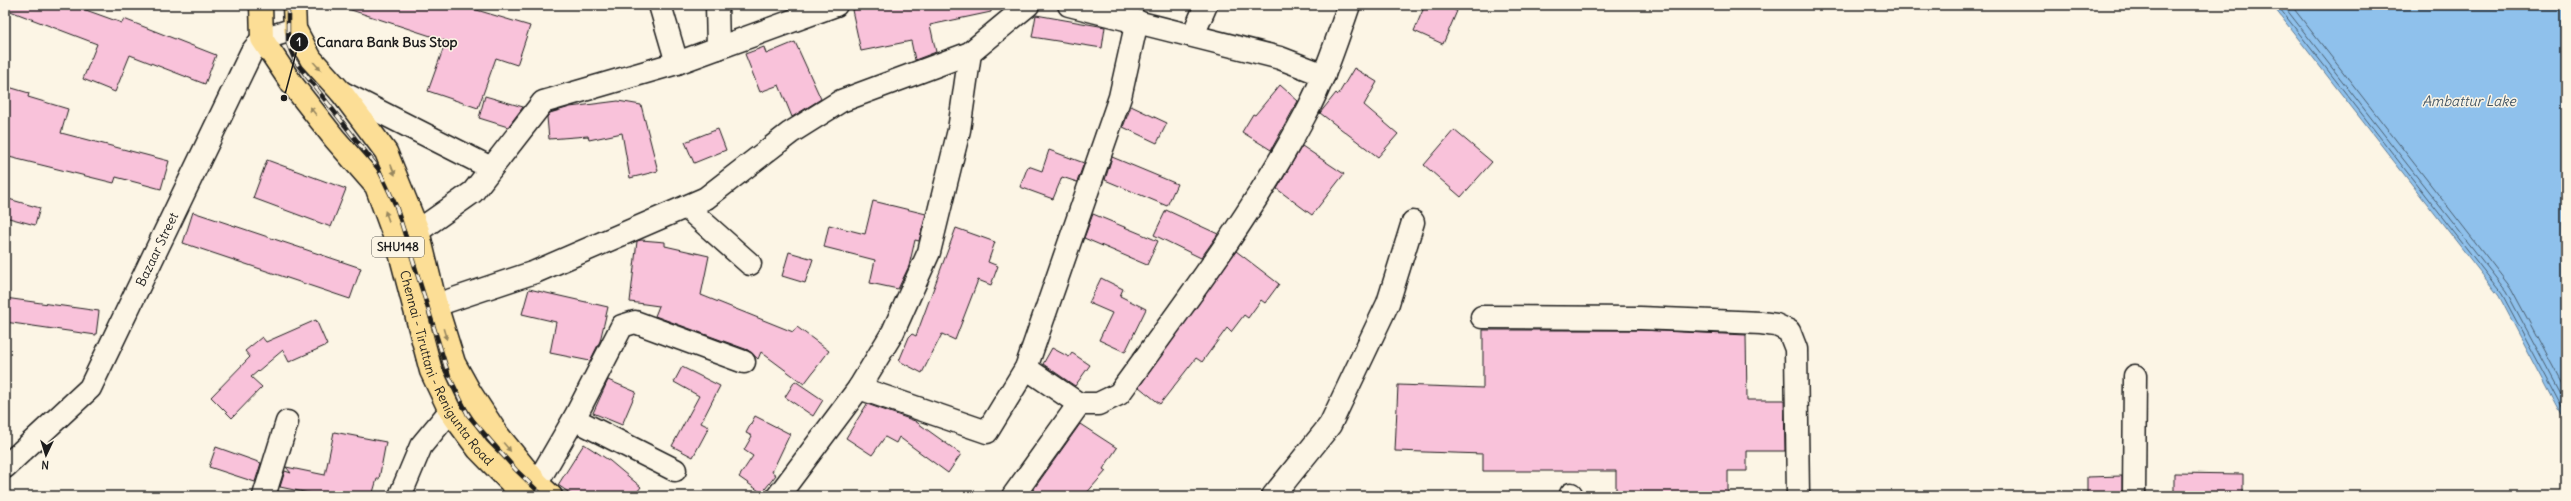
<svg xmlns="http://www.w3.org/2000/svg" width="2571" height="501" viewBox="0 0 2571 501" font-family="Delius,sans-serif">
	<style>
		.water { fill: #8fc1ec; stroke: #617f99 }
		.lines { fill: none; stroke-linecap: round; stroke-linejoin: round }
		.shore { stroke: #4a5e6f; stroke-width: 1 }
		.building { fill: #f9c2da; stroke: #1c1c1c }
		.minor-casing { stroke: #1c1c1c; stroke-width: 25 }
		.highway-casing { stroke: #1c1c1c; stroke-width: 25 }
		.minor { stroke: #fcf5e5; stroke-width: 22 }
		.highway { stroke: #fcde96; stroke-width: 22 }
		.rail-casing { stroke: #1c1c1c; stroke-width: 4.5 }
		.rail { stroke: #fcf5e5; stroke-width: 3; stroke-dasharray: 9; stroke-linecap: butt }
		.oneway { fill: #97875f }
		.labels { text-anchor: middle; stroke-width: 3; stroke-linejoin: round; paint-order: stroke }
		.shield { fill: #fcf5e5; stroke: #5f5d58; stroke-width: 1 }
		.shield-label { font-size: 12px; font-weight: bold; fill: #1c1c1c }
		.street-label { font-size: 13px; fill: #1c1c1c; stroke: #fcf5e5 }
		.water-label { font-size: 14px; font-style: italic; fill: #445665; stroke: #fcf5e5 }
		.leader { fill: none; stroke: #1c1c1c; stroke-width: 1.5 }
		.callout-dot { fill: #1c1c1c; stroke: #fcf5e5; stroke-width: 1.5 }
		.mark-label { font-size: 12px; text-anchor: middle; font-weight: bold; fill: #fff }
		.callout-label { font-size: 14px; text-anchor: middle; font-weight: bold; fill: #1c1c1c; stroke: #fcf5e5; stroke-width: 3; stroke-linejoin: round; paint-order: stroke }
	</style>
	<rect width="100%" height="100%" fill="#fcf5e5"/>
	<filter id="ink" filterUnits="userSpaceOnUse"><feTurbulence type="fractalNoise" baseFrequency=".025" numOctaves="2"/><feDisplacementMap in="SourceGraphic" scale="8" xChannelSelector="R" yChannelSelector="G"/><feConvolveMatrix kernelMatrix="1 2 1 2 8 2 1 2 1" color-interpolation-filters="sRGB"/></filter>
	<g filter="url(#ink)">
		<path class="water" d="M 2272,5 L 2566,5 L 2566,423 L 2499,296 Z"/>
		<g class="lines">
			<path class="shore" d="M 2277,5 L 2502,294 L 2566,414
				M 2283,5 L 2506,291 L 2566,403
				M 2291,5 L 2511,288 L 2566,391"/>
		</g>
		<path class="building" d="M 5,5 L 72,5 L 122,23 L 124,19 L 216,55 L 205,84 L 130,55 L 115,92 L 83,79 L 97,44 L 5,9 Z
			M 345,5 L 460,5 L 530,26 L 517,65 L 496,58 L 478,108 L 428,91 L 446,41 L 345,8 Z
			M 878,5 L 991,5 L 991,12 L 930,25 L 936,52 L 915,60 L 911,41 L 861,51 L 852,10 Z
			M 1425,5 L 1442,5 L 1457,11 L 1443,44 L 1414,31 Z
			M 1036,15 L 1105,27 L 1102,48 L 1032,37 Z
			M 795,42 L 821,99 L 792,117 L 779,85 L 760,92 L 745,54 L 764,47 L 766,54 Z
			M 1354,68 L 1377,82 L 1364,105 L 1398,134 L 1378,157 L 1320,113 L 1336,93 L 1338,95 Z
			M 1280,85 L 1298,101 L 1271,150 L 1242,132 L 1253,114 L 1255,115 Z
			M 5,86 L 29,93 L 28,97 L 68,109 L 61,133 L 169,161 L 161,189 L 116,177 L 114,183 L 5,156 Z
			M 485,96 L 523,107 L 508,127 L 479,118 Z
			M 618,101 L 641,105 L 658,171 L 630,178 L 622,133 L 589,140 L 588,136 L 549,139 L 547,117 L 550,113 L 570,107 Z
			M 1131,106 L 1167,123 L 1157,143 L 1123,127 Z
			M 718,129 L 726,150 L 694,163 L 685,142 Z
			M 1454,130 L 1492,162 L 1461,197 L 1424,165 Z
			M 1302,146 L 1344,174 L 1312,215 L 1277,189 Z
			M 1049,150 L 1084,163 L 1077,182 L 1062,177 L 1053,199 L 1020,187 L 1028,166 L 1042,171 Z
			M 1112,157 L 1177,184 L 1167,206 L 1105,180 Z
			M 267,160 L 346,189 L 331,227 L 253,198 Z
			M 5,198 L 40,208 L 35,225 L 5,217 Z
			M 873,201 L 926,214 L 919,241 L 915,240 L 909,266 L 898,289 L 870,283 L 875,260 L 824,247 L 829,225 L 865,234 Z
			M 1166,210 L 1218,234 L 1201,258 L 1154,235 Z
			M 193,212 L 361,268 L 350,299 L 183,243 Z
			M 1093,214 L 1158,241 L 1147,265 L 1084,238 Z
			M 956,228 L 995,242 L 988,262 L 998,266 L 991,285 L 978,280 L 955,340 L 942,334 L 922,373 L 899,361 L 909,337 L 912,334 L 916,336 Z
			M 641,240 L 665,242 L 665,246 L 709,256 L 701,295 L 793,332 L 797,327 L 829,351 L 804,384 L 761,352 L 758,359 L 748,350 L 655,316 L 659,306 L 630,302 L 637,241 Z
			M 1236,251 L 1279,284 L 1265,303 L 1261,300 L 1248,318 L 1244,315 L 1231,332 L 1227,328 L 1202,362 L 1196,358 L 1160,404 L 1139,387 Z
			M 789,252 L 813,259 L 805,283 L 782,276 Z
			M 1101,278 L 1123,289 L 1120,296 L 1146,309 L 1125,352 L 1099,340 L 1112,313 L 1089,303 Z
			M 529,289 L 608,307 L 600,341 L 590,361 L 550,353 L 556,322 L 522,314 Z
			M 5,298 L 99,311 L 96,335 L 5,322 Z
			M 316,320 L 327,345 L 289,362 L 283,350 L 251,377 L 262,387 L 232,418 L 211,397 L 250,357 L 245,351 L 262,337 L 266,342 Z
			M 1483,330 L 1640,330 L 1746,335 L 1747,400 L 1784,400 L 1785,451 L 1747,451 L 1747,471 L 1728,471 L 1728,496 L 1616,496 L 1616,471 L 1483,471 L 1483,454 L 1395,451 L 1398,385 L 1483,388 Z
			M 1052,348 L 1069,357 L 1072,353 L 1090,365 L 1075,386 L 1043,364 Z
			M 682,367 L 720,386 L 701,423 L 709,427 L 693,457 L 672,446 L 699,396 L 674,382 Z
			M 608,380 L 636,392 L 622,425 L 593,413 Z
			M 795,381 L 823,400 L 813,416 L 785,397 Z
			M 867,404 L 915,421 L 961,454 L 948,473 L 899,437 L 896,443 L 885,437 L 872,455 L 846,438 Z
			M 755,416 L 790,434 L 772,472 L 776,475 L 762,493 L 739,477 L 753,456 L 744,450 L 752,436 L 746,433 Z
			M 1080,424 L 1117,448 L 1103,469 L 1106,471 L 1084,496 L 1042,496 L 1033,490 Z
			M 334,432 L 386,442 L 379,479 L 377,479 L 372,496 L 323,496 L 280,487 L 285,471 L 291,473 L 286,467 L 325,475 Z
			M 584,444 L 610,461 L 641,487 L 634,496 L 574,496 L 558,485 Z
			M 216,447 L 261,463 L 255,482 L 209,467 Z
			M 2174,473 L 2243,474 L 2243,496 L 2174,496 Z
			M 2122,476 L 2122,496 L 2087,496 L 2087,477 Z"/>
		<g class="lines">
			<defs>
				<g id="minor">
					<path d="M 660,5 L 677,63"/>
					<path d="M 717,5 L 718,48"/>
					<path d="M 1069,5 L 1280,58 L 1324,75"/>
					<path d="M 1193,35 L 1206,5"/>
					<path d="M 341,92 L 491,168"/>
					<path d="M 686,207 L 750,264"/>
					<path d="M 418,231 L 473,192 L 543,102 L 677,63 L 836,5"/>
					<path d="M 436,305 L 535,272 L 706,198 L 790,133 L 841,101 L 970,53 L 1028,5"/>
					<path d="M 1482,317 L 1640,318 L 1761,323 L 1776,325 L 1789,331 L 1796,349 L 1798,496"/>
					<path d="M 1026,368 L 1079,404 L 1098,404 L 1119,394 C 1184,304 1252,215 1304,117 C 1323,82 1336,43 1349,5"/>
					<path d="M 859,388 L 987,432 L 1026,368 L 1120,97 L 1137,21"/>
					<path d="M 574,419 L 675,470"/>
					<path id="s1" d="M 5,467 L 90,388 L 251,53 L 262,39 L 295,29"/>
					<path d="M 537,483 L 574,419 L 622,326 L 635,322 L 744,362"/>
					<path d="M 1571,494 L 1572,496"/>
					<path d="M 264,496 L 287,422"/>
					<path d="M 400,496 L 421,446 L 450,411"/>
					<path d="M 778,496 L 859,388 L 893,332 L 929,252 L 959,130 L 970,53"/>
					<path d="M 1013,496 L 1079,404"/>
					<path d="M 1273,496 L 1330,425 L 1388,303 L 1413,222"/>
					<path d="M 2134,496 L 2135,376"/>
				</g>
				<g id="highway">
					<path id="s2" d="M 261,5 L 262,39 L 292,84 L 335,139 L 376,186 L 399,249 L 431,371 L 450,411 L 478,449 L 524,496"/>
					<path d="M 294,5 L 295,29 L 311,59 L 341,92 L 386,152 L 418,231 L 436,305 L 454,363 L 470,392 L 498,435 L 537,483 L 551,496"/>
				</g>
			</defs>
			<use href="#minor" class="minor-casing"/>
			<use href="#highway" class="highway-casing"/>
			<use href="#minor" class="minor"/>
			<use href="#highway" class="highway"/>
			<defs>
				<path id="rail" d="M 288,5 L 288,44 L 295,61 L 378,168 L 396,206 L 449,376 L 468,415 L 516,470 L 543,496"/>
			</defs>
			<use href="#rail" class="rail-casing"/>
			<use href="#rail" class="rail"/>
		</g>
		<defs><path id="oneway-solid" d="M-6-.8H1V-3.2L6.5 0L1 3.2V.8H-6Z"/></defs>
		<g class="oneway">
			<use href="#oneway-solid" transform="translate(317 66) rotate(48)"/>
			<use href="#oneway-solid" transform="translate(313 111) rotate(-128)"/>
			<use href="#oneway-solid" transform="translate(393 170) rotate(68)"/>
			<use href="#oneway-solid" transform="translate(387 216) rotate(-110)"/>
			<use href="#oneway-solid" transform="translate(445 334) rotate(73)"/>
			<use href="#oneway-solid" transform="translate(507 447) rotate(50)"/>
		</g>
	</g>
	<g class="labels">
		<rect class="shield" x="372" y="237" width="52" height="20" rx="3"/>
		<g class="shield-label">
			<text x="398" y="251">SHU148</text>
		</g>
		<g class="street-label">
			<text dy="5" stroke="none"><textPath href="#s1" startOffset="270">Bazaar Street</textPath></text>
			<text dy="5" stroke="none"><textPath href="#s2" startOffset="417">Chennai - Tiruttani - Renigunta Road</textPath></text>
		</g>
		<g class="water-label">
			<text x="2469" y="106">Ambattur Lake</text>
		</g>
	</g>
	<path class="leader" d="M284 98L299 42"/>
	<g class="callout-dot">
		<circle cx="284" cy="98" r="4"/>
		<circle cx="299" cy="42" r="10"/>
	</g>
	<g class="mark-label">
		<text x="299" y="46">1</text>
	</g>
	<g class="callout-label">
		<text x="387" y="47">Canara Bank Bus Stop</text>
	</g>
	<rect width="2571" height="501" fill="none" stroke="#fcf5e5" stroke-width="20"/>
	<rect x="10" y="10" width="2551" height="481" fill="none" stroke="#1c1c1c" stroke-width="1.5" filter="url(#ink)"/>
	<g transform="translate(46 455) rotate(184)" stroke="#fcf5e5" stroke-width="3" paint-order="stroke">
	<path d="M0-3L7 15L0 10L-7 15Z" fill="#1c1c1c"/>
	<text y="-6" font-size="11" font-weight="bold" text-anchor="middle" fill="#1c1c1c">N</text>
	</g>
</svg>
